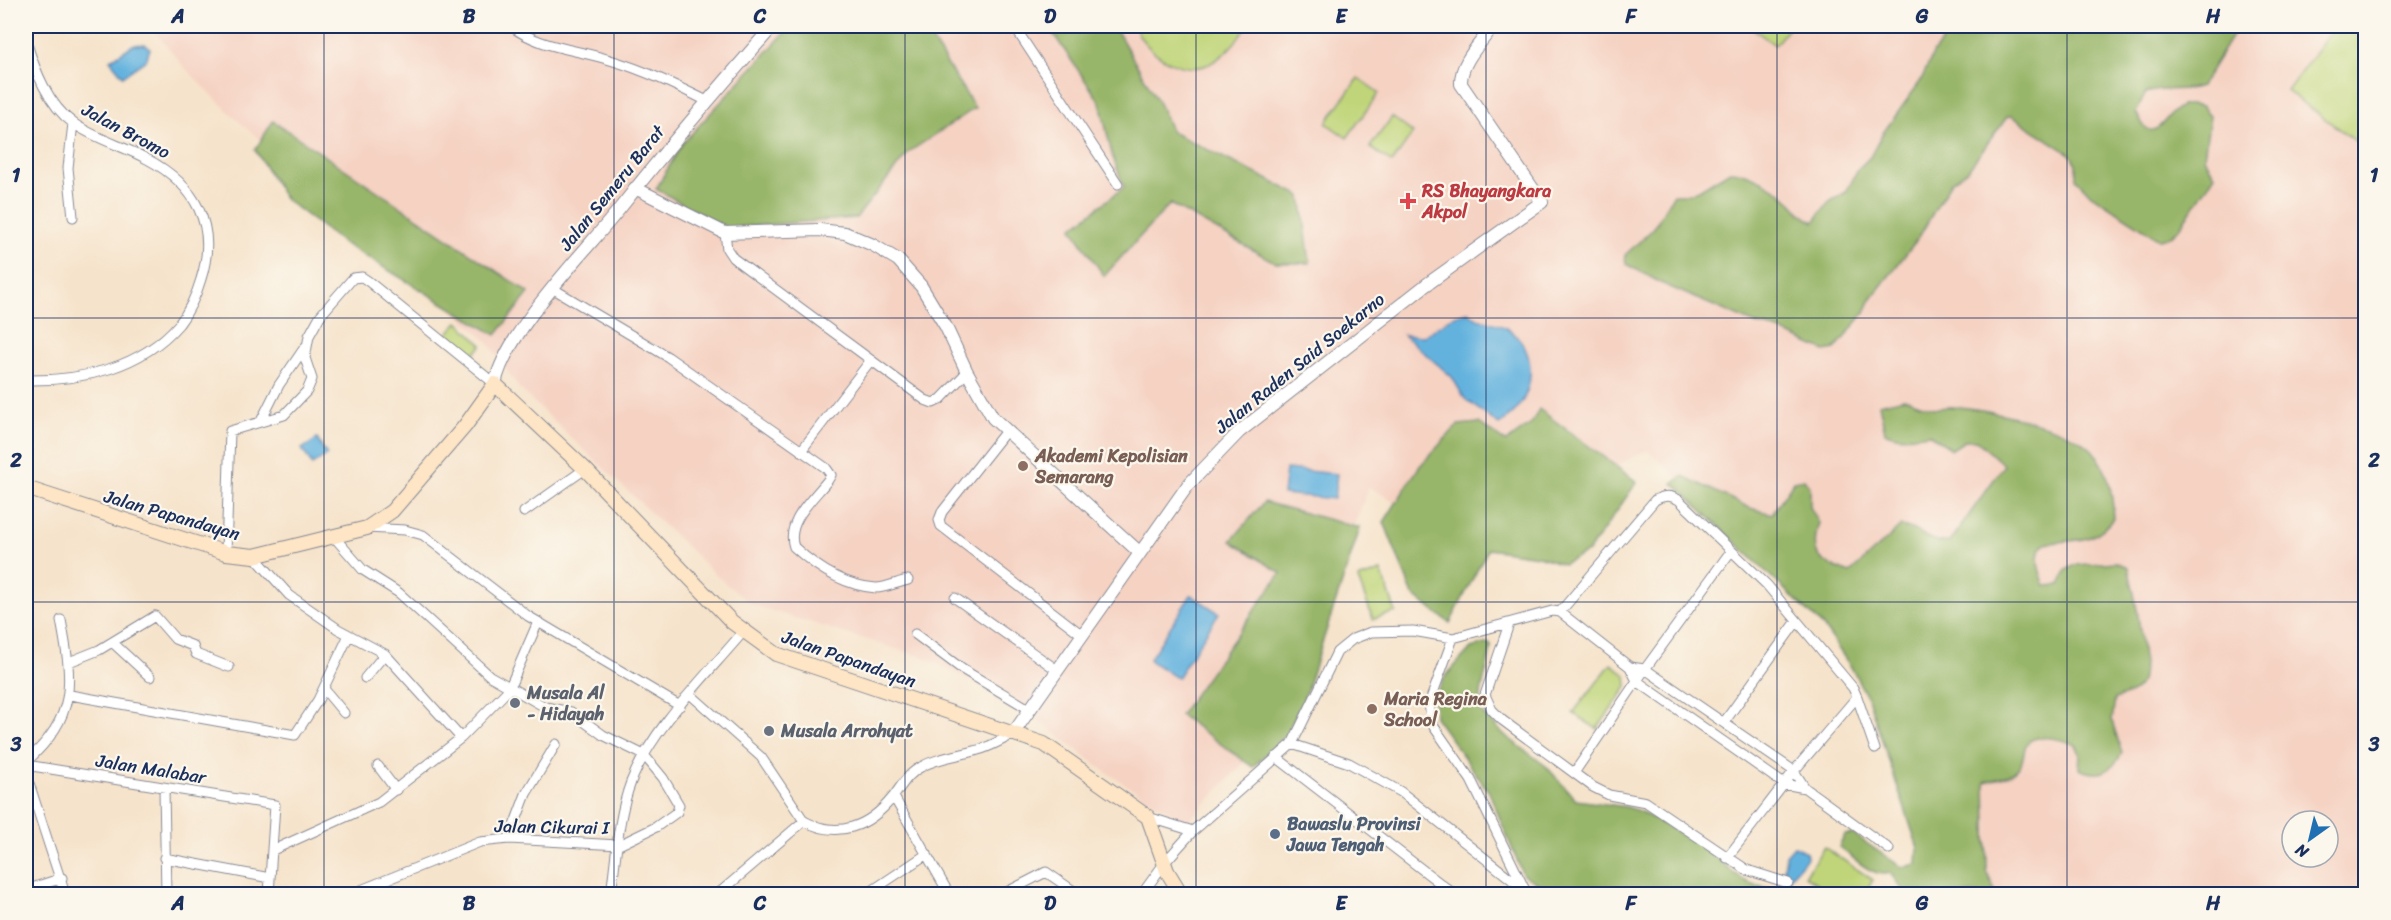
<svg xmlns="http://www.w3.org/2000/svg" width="2391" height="920" viewBox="0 0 2391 920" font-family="Sriracha,sans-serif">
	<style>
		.built { fill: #f5d2c2; fill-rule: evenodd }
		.green { fill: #c0d579; stroke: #6e826c; stroke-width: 1.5 }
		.forest { fill: #98b669; stroke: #5a7264; stroke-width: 1.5 }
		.water { fill: #64b2de; stroke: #40709e; stroke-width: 1.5 }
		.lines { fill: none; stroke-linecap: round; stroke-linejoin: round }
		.minor-casing { stroke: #888994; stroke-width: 11 }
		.tertiary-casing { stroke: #888994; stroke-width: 14 }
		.secondary-casing { stroke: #888994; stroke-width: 16 }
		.minor { stroke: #fff; stroke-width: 9 }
		.tertiary { stroke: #fff; stroke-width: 12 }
		.secondary { stroke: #fde5c5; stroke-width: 14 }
		.grid { fill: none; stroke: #1b2f5e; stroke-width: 1.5; stroke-opacity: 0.55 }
		.health-dot { fill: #e0444e; stroke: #fbf7ec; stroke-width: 2 }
		.education-dot { fill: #8d6e63; stroke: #fbf7ec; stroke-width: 2 }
		.worship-dot { fill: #6b7280; stroke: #fbf7ec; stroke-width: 2 }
		.service-dot { fill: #5c6f8a; stroke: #fbf7ec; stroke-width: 2 }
		.labels { text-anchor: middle; stroke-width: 4.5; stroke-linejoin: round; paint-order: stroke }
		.street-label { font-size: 18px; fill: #1b2f5e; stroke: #fbf7ec }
		.health-label { font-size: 18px; font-weight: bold; fill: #be3a42; stroke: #fbf7ec; text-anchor: start }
		.education-label { font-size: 18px; font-weight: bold; fill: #785e54; stroke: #fbf7ec; text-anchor: start }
		.worship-label { font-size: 18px; font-weight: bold; fill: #5b616d; stroke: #fbf7ec; text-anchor: start }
		.service-label { font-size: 18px; font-weight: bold; fill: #4e5e75; stroke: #fbf7ec; text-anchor: start }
		.neatline { fill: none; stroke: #1b2f5e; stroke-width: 2 }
		.grid-label { font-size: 20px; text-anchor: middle; font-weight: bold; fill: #1b2f5e }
	</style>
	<rect width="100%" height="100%" fill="#fbf7ec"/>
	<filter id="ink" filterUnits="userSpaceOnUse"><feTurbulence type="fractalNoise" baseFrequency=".0167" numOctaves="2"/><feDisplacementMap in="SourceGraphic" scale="12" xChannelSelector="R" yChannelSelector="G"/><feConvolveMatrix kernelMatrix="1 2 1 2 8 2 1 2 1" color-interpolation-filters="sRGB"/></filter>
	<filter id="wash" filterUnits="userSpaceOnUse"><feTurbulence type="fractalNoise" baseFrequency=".008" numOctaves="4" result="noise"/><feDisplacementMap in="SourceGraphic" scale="24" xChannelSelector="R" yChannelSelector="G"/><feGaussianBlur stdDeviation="1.35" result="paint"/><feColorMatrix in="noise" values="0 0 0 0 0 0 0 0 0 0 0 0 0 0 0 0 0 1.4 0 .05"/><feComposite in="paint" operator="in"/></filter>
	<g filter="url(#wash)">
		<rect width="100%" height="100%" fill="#f6e3cb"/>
		<path class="built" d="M 150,26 L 2365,26 L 2365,894 L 1947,894 L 1895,735 L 1835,619 L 1647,450 L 1588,481 L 1402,506 L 1369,487 L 1272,733 L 1187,823 L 1106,772 L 1021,707 L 926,658 L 753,605 L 726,584 L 519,388 L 487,341 L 233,116 L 185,68 ZM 2292,821 L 2328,821 L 2328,857 L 2292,857 Z"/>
		<path class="green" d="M 1135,26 L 1248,26 C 1237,40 1227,54 1211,63 C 1184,78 1143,52 1135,26 Z
			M 1749,26 L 1790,26 L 1775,45 Z
			M 2335,26 L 2365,26 L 2365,148 L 2287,91 Z
			M 1358,78 L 1379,93 L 1347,138 L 1326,123 Z
			M 1392,117 L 1413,133 L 1392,163 L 1370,147 Z
			M 458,322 L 482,345 L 471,357 L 447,334 Z
			M 1381,571 L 1396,612 L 1373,619 L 1358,579 Z
			M 1611,664 L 1626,675 L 1627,687 L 1597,729 L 1573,713 Z
			M 1824,847 L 1873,880 L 1864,894 L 1833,894 L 1805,876 Z"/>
		<path class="forest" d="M 791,26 L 923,26 L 975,108 L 909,152 L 856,218 L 726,228 L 656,189 L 682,144 Z
			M 1048,26 L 1114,26 L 1158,101 L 1172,132 L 1301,196 L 1310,263 L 1276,263 L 1170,204 L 1104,276 L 1072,228 L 1124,187 L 1112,155 L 1100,102 Z
			M 1954,26 L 2238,26 L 2201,86 C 2183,93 2164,86 2146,93 L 2136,112 C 2155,154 2164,111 2183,105 C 2188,104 2197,106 2202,107 L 2210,116 L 2204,157 L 2215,175 L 2178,230 L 2170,237 L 2159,239 L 2091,195 L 2076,179 L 2076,164 L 2070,154 L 2012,116 L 2007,117 L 1967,171 L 1951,182 L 1919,237 L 1871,299 L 1865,312 L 1835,349 L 1825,351 L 1779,330 L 1758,325 L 1663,284 L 1626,264 L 1625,255 L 1653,229 L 1674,194 L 1689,194 L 1699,190 L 1730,171 C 1746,171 1774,186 1786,197 C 1796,207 1801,216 1814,222 L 1829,202 L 1846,192 L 1859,168 L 1870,157 L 1883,133 L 1920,82 L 1934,52 Z
			M 273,121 L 529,293 L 496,335 L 343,243 L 285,199 L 255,150 Z
			M 1904,398 C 1913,401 1924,406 1934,408 C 1940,409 1947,406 1953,407 C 1983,407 2072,427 2092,450 C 2110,469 2112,494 2114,518 C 2091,546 2076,538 2045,544 C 2032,556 2040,572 2045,586 L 2060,585 L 2066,570 L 2075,565 L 2117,562 L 2128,568 C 2134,590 2150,668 2139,686 C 2134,694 2123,696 2115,699 L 2112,721 L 2122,753 C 2112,772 2100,778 2079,769 L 2080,754 L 2076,745 C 2064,740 2034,731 2026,745 C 2023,752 2024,761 2019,767 C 2012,777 1995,779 1985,782 L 1987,871 L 1996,894 L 1906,894 L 1890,873 C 1873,879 1852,856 1839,847 L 1845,835 L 1853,834 L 1900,866 L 1905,867 L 1917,864 L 1918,848 L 1869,701 L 1851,667 L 1823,626 L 1673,483 L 1683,476 L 1750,508 L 1772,514 L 1794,481 L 1804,479 L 1810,487 L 1810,507 L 1819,523 C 1808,557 1821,562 1850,573 L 1901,526 C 1920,529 1930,544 1950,542 L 2004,465 L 1976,440 L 1966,440 L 1952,449 L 1929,434 C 1915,436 1899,440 1885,432 L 1879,404 Z
			M 1539,409 L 1637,482 L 1588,552 L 1563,564 L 1538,556 L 1488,549 L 1450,623 L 1413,595 L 1384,522 L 1419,467 L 1458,425 L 1479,423 L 1506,442 L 1531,424 Z
			M 1264,502 L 1360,528 L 1303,701 L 1286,735 L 1253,767 L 1180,715 L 1281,573 L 1231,541 Z
			M 1488,643 L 1491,646 C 1489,669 1478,688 1481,712 L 1507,737 L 1546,766 L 1576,800 L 1627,807 L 1641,812 L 1698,843 L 1743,880 L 1757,886 L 1805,894 L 1556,894 L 1523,875 L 1489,792 L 1435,717 L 1434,698 L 1444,678 L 1471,648 Z"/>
		<path class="water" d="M 145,44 L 150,49 L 146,60 L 123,76 L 110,60 L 133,45 Z
			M 1468,312 C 1483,324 1492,320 1506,328 C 1535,345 1537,384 1517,409 C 1512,415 1505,420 1499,425 L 1465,399 L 1452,377 L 1404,335 L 1424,336 L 1454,316 Z
			M 317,439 L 327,455 L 312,465 L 302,449 Z
			M 1286,469 L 1337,474 L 1334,499 L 1283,494 Z
			M 1191,595 L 1219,613 L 1177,678 L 1149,660 Z
			M 1794,846 L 1806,852 L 1807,858 L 1789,878 L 1783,875 L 1786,855 Z"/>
	</g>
	<g filter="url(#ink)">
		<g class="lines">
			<defs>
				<path id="minor" d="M 511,26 C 540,48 576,49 610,60 C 644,70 675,85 707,101
					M 1014,26 L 1118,184
					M 26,41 C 35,70 48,105 73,123 C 95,139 124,146 147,159 C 196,185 218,226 201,279 C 196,296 190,310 179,324 C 141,368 82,381 26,380
					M 73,217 L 68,168 L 73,123
					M 725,233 L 727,249 L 733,258 L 925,400 L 933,403 L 941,399 L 967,372
					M 552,288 L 668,357 L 826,468 L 831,475 L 828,480 C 814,498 785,522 794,547 C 816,567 845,586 876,588 C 886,588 898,582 908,580
					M 261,421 L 279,385 L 305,347
					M 1006,431 L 942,512 L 939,520 L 941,526 L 1081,634
					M 801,451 L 871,360
					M 524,512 L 585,469
					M 367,528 L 405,530 L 423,535 L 528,616 L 680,706
					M 335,538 L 363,570 L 399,593 L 490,676 L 545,707 L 571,712 L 603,735 L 644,755 L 663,778 L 679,805 L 677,812 L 656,827 L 619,845 L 509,839 L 480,842 L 351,894
					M 226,553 L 230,431 L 284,415 L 307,391 L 312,379 L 305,358 L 309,336 L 320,316 L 353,278 L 362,277 L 368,281 L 495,384
					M 254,556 L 289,595 L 338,629 L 385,654 L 461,738
					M 955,598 L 1057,670
					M 1560,612 L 1655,500 C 1665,495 1670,495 1679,500 L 1767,585 L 1853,688 L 1857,697 L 1794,771 L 1727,858
					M 1509,624 L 1485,695 L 1492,710 L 1502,720 L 1593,787 L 1609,795 L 1646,802 L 1747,870 L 1788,883
					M 915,634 L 962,669 L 1029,709
					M 1453,638 L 1429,704 L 1432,724 L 1471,780 L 1525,890
					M 112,642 L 150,677
					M 69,662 L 99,650 L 155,616 L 175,639 L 193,646 L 196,654 L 229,667
					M 1630,667 L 1645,669 L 1794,771 L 1805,788 L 1889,849
					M 365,678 L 385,654
					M 324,689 L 344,713
					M 70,695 L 295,735 L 318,700 L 349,635
					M 691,695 L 761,757 L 804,821
					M 1857,697 L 1875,749
					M 1725,721 L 1797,621
					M 1292,744 L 1349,763 L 1401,792 L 1530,894
					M 1276,757 L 1454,894
					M 26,762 C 77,716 73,684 61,620
					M 26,765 L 275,805 L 269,894
					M 378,766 L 396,790
					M 1574,773 L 1645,669 L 1731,551
					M 26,774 L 65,894
					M 164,789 L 166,894
					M 894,797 L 949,894
					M 1148,817 L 1193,831
					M 804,821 C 838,839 869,827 893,797 C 901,787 908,773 921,767 C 938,757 959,756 978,750 C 990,747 1001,740 1012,735
					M 509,839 L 526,794 L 556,744
					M 273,850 L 379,802 L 461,738 L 509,689 L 538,622
					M 164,858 L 270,878
					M 26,890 L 62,878
					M 611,894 C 616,858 618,816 631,782 C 652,728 706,676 743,632
					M 718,894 L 804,821
					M 867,894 L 927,854
					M 1003,894 L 1046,872 L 1078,894
					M 1142,894 L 1166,861 L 1193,831 L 1292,744 L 1337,652 L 1353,639 L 1371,632 L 1413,631 L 1453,638 L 1552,611 L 1560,612 L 1630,667 L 1637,681 L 1784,784 L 1805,788"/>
				<path id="tertiary" d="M 635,188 L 725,233 L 820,230 L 845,233 L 873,245 L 898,260 L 921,286 L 946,327 L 967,372 L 993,418 L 1139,552
					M 495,384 C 505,332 586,251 621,207 C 670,145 721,85 773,26
					M 1012,735 L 1188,485 L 1239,432 L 1426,285 L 1542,202 L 1461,84 C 1460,62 1481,43 1493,26"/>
				<path id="secondary" d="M 26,488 L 226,553 L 254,556 L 367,528 L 392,511 L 465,426 L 495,384 L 585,469 L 732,622 L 776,654 L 1044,744 L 1148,817 L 1167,871 L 1181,894"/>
			</defs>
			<use href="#minor" class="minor-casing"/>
			<use href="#tertiary" class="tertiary-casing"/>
			<use href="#secondary" class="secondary-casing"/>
			<use href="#minor" class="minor"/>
			<use href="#tertiary" class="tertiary"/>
			<use href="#secondary" class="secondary"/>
		</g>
	</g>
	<path class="grid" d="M 324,26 L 324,894M 614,26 L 614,894M 905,26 L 905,894M 1196,26 L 1196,894M 1486,26 L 1486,894M 1777,26 L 1777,894M 2067,26 L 2067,894M 26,318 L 2366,318M 26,602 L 2366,602"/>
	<path class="health-dot" d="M1405 192h6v6h6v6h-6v6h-6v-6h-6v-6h6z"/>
	<g class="education-dot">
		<circle cx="1023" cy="466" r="6"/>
		<circle cx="1372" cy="709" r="6"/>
	</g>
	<g class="worship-dot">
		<circle cx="515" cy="703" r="6"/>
		<circle cx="769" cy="731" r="6"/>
	</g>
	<circle class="service-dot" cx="1275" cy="834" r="6"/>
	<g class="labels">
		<g class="street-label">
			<text transform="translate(126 131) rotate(28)" y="6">Jalan Bromo</text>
			<text transform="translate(612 188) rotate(-51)" y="6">Jalan Semeru Barat</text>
			<text transform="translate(1300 363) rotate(-39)" y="6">Jalan Raden Said Soekarno</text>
			<text transform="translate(172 515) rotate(16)" y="6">Jalan Papandayan</text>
			<text transform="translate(849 659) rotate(19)" y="6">Jalan Papandayan</text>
			<text transform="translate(151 769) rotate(9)" y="6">Jalan Malabar</text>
			<text transform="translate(552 827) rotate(1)" y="6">Jalan Cikurai I</text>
		</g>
		<g class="health-label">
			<text x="1422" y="197">RS Bhayangkara<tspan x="1422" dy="21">Akpol</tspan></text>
		</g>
		<g class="education-label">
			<text x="1035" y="462">Akademi Kepolisian<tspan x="1035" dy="21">Semarang</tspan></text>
			<text x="1384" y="705">Maria Regina<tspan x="1384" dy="21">School</tspan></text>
		</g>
		<g class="worship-label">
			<text x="527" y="699">Musala Al<tspan x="527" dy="21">- Hidayah</tspan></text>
			<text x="781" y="737">Musala Arrohyat</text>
		</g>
		<g class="service-label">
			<text x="1287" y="830">Bawaslu Provinsi<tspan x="1287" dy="21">Jawa Tengah</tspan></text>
		</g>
	</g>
	<rect width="2391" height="920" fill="none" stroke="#fbf7ec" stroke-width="66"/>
	<g transform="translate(2310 839) rotate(214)"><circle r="28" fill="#fbf7ec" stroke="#a1a7b3" stroke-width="1.5"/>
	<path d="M0-4.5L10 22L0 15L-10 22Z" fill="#1f6fb2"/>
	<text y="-9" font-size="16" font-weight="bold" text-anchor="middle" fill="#1b2f5e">N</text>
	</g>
	<rect x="33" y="33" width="2325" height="854" class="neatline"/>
	<g class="grid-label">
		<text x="178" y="23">A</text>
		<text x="469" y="23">B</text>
		<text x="760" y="23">C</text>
		<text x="1050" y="23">D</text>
		<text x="1341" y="23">E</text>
		<text x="1631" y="23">F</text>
		<text x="1922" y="23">G</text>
		<text x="2213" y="23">H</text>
		<text x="16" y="182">1</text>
		<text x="2374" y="182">1</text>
		<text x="16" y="467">2</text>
		<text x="2374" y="467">2</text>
		<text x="16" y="751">3</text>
		<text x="2374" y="751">3</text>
		<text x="178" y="910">A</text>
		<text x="469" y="910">B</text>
		<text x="760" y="910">C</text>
		<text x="1050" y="910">D</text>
		<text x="1341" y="910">E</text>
		<text x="1631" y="910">F</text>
		<text x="1922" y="910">G</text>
		<text x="2213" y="910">H</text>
	</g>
</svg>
